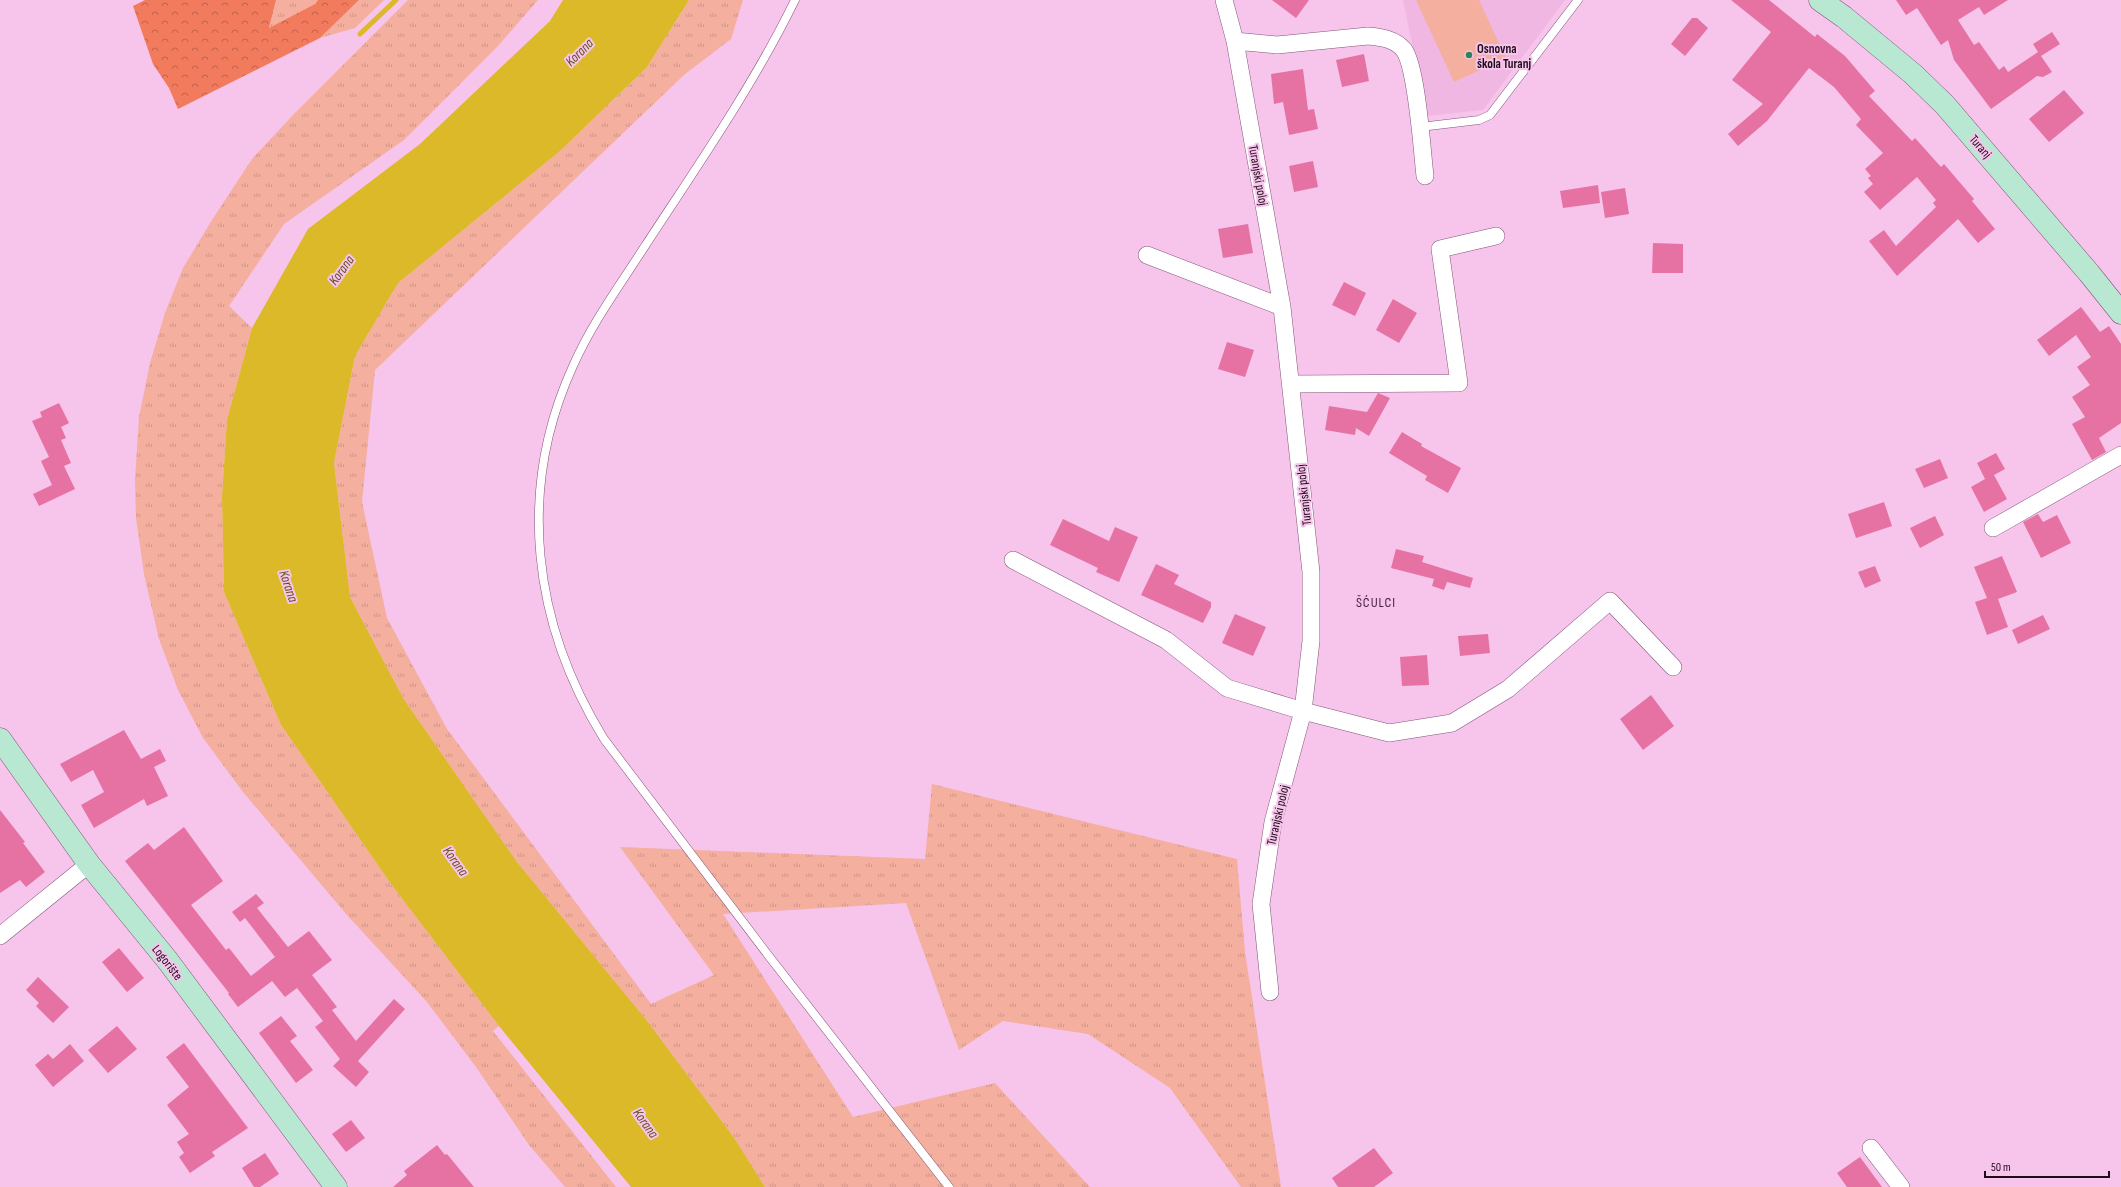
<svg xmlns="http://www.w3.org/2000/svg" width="2121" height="1187" viewBox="0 0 2121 1187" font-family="'Sofia Sans Condensed',sans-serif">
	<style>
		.built { fill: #f0b7e3 }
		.grass { fill: url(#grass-tufts) }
		.forest { fill: url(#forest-crowns) }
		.garden { fill: #f4af9e }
		.water { fill: #dbb928 }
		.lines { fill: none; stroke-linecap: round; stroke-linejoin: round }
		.stream { stroke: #dbb928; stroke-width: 5 }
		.building { fill: #e672a4 }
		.lane-casing { stroke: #825578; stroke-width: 9 }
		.street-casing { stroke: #825578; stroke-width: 18 }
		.secondary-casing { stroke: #825578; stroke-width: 23 }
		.lane { stroke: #fff; stroke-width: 8 }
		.street { stroke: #fff; stroke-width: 17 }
		.secondary { stroke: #b9e8d2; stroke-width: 22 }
		.poi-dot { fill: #338354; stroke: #f7c4eb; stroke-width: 1.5 }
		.labels { text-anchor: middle; stroke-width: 4; stroke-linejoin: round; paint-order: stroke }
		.poi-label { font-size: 13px; font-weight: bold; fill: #1e0c1a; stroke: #f7c4eb; text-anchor: start }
		.street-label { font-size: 13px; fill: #1e0c1a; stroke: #f7c4eb }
		.water-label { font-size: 14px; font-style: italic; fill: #61531e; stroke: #f7c4eb }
		.neighbourhood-label { font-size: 14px; letter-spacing: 1px; fill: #431b3c; stroke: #f7c4eb }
	</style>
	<defs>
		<pattern id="grass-tufts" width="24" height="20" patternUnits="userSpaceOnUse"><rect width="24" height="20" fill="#f4af9e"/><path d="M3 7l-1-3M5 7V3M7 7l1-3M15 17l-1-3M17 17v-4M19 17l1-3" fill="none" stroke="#d19588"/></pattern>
		<pattern id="forest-crowns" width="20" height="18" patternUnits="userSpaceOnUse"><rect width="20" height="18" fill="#f27b5e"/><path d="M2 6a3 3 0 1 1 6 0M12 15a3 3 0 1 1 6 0" fill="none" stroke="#c3634d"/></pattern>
	</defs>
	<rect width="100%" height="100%" fill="#f7c4eb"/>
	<path class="built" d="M 1403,0 L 1565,0 L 1483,110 L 1427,116 Z"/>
	<path class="grass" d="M 276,0 L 318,0 L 315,4 L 269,29 Z
		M 359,0 L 384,0 L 355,28 L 320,38 Z
		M 408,0 L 538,0 L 498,46 L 404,140 L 284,224 L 229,306 L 252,328 L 227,420 L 222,496 L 224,592 L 281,725 L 391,884 L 499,1026 L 493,1031 L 616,1187 L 565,1187 L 529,1145 L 476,1067 L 427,1002 L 347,915 L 243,792 L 203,738 L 178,690 L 159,639 L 144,574 L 136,518 L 135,480 L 139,417 L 150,363 L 165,313 L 183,268 L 212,220 L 252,159 L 294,114 Z
		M 689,0 L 743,0 L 731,39 L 685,74 L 375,370 L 362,502 L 387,618 L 447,729 L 651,1004 L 714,975 L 620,847 L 925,859 L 932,784 L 1237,859 L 1245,952 L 1281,1187 L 1241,1187 L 1170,1088 L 1088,1034 L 1003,1021 L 959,1050 L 906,903 L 723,914 L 853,1117 L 995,1083 L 1090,1187 L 765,1187 L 735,1139 L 648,1022 L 517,862 L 403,698 L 350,597 L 334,463 L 355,356 L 398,283 L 560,151 L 647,67 Z"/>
	<path class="forest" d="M 145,0 L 276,0 L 269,28 L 315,4 L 318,0 L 359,0 L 320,38 L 178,109 L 169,88 L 153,64 L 133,6 Z"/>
	<path class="garden" d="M 1416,0 L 1479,0 L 1506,58 L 1454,82 Z"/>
	<path class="water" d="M 563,0 L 689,0 L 647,67 L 560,151 L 398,283 L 355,356 L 334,463 L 350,597 L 403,698 L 517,862 L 648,1022 L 735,1139 L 765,1187 L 631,1187 L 499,1026 L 391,884 L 281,725 L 224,592 L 222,496 L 227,420 L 252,328 L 308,229 L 420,144 L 550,21 Z"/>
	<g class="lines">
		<path class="stream" d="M 360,34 L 396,0"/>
	</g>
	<path class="building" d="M 1272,0 L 1309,0 L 1296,18 Z
		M 1731,0 L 1769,0 L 1815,37 L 1817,34 L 1845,56 L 1875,91 L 1869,96 L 1912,141 L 1915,138 L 1941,167 L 1944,164 L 1974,199 L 1972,201 L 1995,229 L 1978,243 L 1958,219 L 1897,276 L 1869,241 L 1884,230 L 1896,246 L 1936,207 L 1933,203 L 1936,200 L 1917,177 L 1880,210 L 1864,192 L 1873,184 L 1868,178 L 1871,176 L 1865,169 L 1883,153 L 1856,125 L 1861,119 L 1834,87 L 1809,68 L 1767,121 L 1738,146 L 1728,134 L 1763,104 L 1732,80 L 1771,32 Z
		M 1896,0 L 2008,0 L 1984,15 L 1979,7 L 1958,20 L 1974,45 L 1979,42 L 1999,70 L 2004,66 L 2008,72 L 2038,52 L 2033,44 L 2052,32 L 2060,44 L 2041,56 L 2052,72 L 2043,77 L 2037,76 L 1991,109 L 1954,60 L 1948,40 L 1941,45 L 1917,8 L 1906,15 Z
		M 1692,18 L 1697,18 L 1708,28 L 1685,56 L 1671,44 Z
		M 1364,54 L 1369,81 L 1342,87 L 1336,60 Z
		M 1303,69 L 1308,110 L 1314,109 L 1318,129 L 1289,135 L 1283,102 L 1274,104 L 1271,74 Z
		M 2064,90 L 2084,113 L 2049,142 L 2029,119 Z
		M 1313,161 L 1318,187 L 1294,192 L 1289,166 Z
		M 1598,185 L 1600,203 L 1563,208 L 1560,191 Z
		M 1625,188 L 1629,214 L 1605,218 L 1601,192 Z
		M 1248,224 L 1253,253 L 1223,258 L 1218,229 Z
		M 1653,243 L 1683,244 L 1683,273 L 1652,273 Z
		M 1344,282 L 1366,293 L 1355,316 L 1332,305 Z
		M 1393,299 L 1417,313 L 1399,343 L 1376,330 Z
		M 2081,307 L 2100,332 L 2109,326 L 2121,344 L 2121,423 L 2099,438 L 2106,452 L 2092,460 L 2072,424 L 2085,417 L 2072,397 L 2090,385 L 2077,367 L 2091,357 L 2076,335 L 2049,356 L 2037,340 Z
		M 1227,342 L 1254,350 L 1245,377 L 1218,369 Z
		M 1378,393 L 1390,398 L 1369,436 L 1356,428 L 1355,435 L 1325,430 L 1329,406 L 1367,412 Z
		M 59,403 L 69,423 L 61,427 L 66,438 L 61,440 L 71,463 L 64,466 L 75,489 L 39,506 L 33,494 L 52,485 L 41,461 L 49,457 L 32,421 L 42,417 L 40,412 Z
		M 1402,432 L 1422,444 L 1421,446 L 1461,468 L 1448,493 L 1425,480 L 1427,476 L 1389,453 Z
		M 1996,453 L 2005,469 L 1994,475 L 2007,499 L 1984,512 L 1971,487 L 1985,479 L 1977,463 Z
		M 1940,459 L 1948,478 L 1924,488 L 1915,469 Z
		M 1884,502 L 1892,526 L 1856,538 L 1848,514 Z
		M 2038,514 L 2043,522 L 2057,515 L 2071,543 L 2041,558 L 2023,522 Z
		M 1935,516 L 1944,535 L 1920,548 L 1910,528 Z
		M 1063,519 L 1109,541 L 1115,527 L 1138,537 L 1119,582 L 1096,572 L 1098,568 L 1050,545 Z
		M 1396,549 L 1424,556 L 1422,562 L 1473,578 L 1470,588 L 1447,582 L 1444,590 L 1432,586 L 1434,579 L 1391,568 Z
		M 2002,556 L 2017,592 L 1998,599 L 2008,627 L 1987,635 L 1975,602 L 1987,598 L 1974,567 Z
		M 1156,564 L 1179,575 L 1174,584 L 1211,602 L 1211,607 L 1203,623 L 1141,595 Z
		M 1875,566 L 1881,581 L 1865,588 L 1858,572 Z
		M 1235,614 L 1266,627 L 1253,656 L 1222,643 Z
		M 2043,615 L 2050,629 L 2018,644 L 2012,630 Z
		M 1488,634 L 1490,653 L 1460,656 L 1458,636 Z
		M 1427,655 L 1429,685 L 1402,686 L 1400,657 Z
		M 1651,695 L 1674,726 L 1643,750 L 1620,719 Z
		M 124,730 L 141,759 L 160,749 L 166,761 L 154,767 L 168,796 L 147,806 L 144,799 L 94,828 L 81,805 L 104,792 L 93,770 L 71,782 L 60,764 Z
		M 0,810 L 25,842 L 23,843 L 45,872 L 26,887 L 20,880 L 0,893 Z
		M 184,827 L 223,881 L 191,905 L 226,950 L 229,948 L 251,976 L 275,957 L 245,918 L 240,922 L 232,912 L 256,894 L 264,903 L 257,908 L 288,947 L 309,931 L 332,960 L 312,975 L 337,1007 L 332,1010 L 356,1041 L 394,999 L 405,1009 L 358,1061 L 369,1072 L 356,1087 L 333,1066 L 340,1059 L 315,1027 L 323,1021 L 297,988 L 285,997 L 272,981 L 238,1007 L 228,994 L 229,993 L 125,861 L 148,843 L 154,850 Z
		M 119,948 L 144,978 L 127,992 L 102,962 Z
		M 38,977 L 69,1007 L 53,1023 L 36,1006 L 39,1003 L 26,990 Z
		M 281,1016 L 297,1036 L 290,1041 L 313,1070 L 296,1083 L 259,1033 Z
		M 117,1026 L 137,1049 L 108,1073 L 88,1050 Z
		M 184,1043 L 248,1128 L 212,1152 L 215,1156 L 190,1173 L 179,1157 L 184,1153 L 177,1142 L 189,1134 L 167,1105 L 189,1087 L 166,1057 Z
		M 70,1044 L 84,1061 L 53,1087 L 35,1065 L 48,1054 L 53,1059 Z
		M 351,1120 L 365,1138 L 346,1152 L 332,1134 Z
		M 437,1145 L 445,1155 L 447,1154 L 474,1187 L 393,1187 L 407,1175 L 404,1171 Z
		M 1374,1148 L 1393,1173 L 1374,1187 L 1338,1187 L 1332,1178 Z
		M 265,1153 L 279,1174 L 260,1187 L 254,1187 L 242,1168 Z
		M 1860,1157 L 1882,1187 L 1847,1187 L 1837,1173 Z"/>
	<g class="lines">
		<defs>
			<path id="lane" d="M 795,0 C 753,86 698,165 645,246 C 620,285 592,323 573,366 C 516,491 533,624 604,739 L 768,955 L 949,1187
				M 1420,127 L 1479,120 L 1490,115 L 1578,0"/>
			<path id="street" d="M 1224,0 L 1235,41 L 1282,307 L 1311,572 L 1311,641 L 1303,711 L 1273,822 L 1261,904 L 1270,992
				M 1235,41 L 1277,45 L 1368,36 C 1381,37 1395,39 1404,50 C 1417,68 1422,151 1425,176
				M 1147,255 L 1282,307
				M 1292,384 L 1459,383 L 1440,249 L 1496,236
				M 1993,528 L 2121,455
				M 1013,560 L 1166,640 L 1227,688 L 1303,711 L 1389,733 L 1452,723 L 1508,689 L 1610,601 L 1673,667
				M 0,936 L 89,864
				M 1871,1148 L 1901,1187"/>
			<path id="secondary" d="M 1820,0 L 1844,17 L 1913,74 L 1945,105 L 2089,273 L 2121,313
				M 0,739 L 89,864 L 168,961 L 336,1187"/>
		</defs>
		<use href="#lane" class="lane-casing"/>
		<use href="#street" class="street-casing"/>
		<use href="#secondary" class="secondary-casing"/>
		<use href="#lane" class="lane"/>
		<use href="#street" class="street"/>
		<use href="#secondary" class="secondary"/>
	</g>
	<circle class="poi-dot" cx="1469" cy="55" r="4"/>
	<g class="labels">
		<g class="poi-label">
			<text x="1477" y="53">Osnovna<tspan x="1477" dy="15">škola Turanj</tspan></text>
		</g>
		<g class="street-label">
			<text transform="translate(1981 146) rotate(49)" y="5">Turanj</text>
			<text transform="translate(1259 175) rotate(80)" y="5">Turanjski poloj</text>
			<text transform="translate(1303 495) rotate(-96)" y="5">Turanjski poloj</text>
			<text transform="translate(1277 815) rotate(-77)" y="5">Turanjski poloj</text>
			<text transform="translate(168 962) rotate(52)" y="5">Logorište</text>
		</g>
		<g class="water-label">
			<text transform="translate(579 52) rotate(-45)" y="5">Korana</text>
			<text transform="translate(341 270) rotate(-54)" y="5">Korana</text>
			<text transform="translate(289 586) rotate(71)" y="5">Korana</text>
			<text transform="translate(456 861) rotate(54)" y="5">Korana</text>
			<text transform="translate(646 1123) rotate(54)" y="5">Korana</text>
		</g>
		<g class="neighbourhood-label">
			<text x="1376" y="607">ŠĆULCI</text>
		</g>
	</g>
	<path d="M1985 1171v6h124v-6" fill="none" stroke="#1e0c1a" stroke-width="2"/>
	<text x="1991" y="1171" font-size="12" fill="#1e0c1a" stroke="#f7c4eb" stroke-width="3" paint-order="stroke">50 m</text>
</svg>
